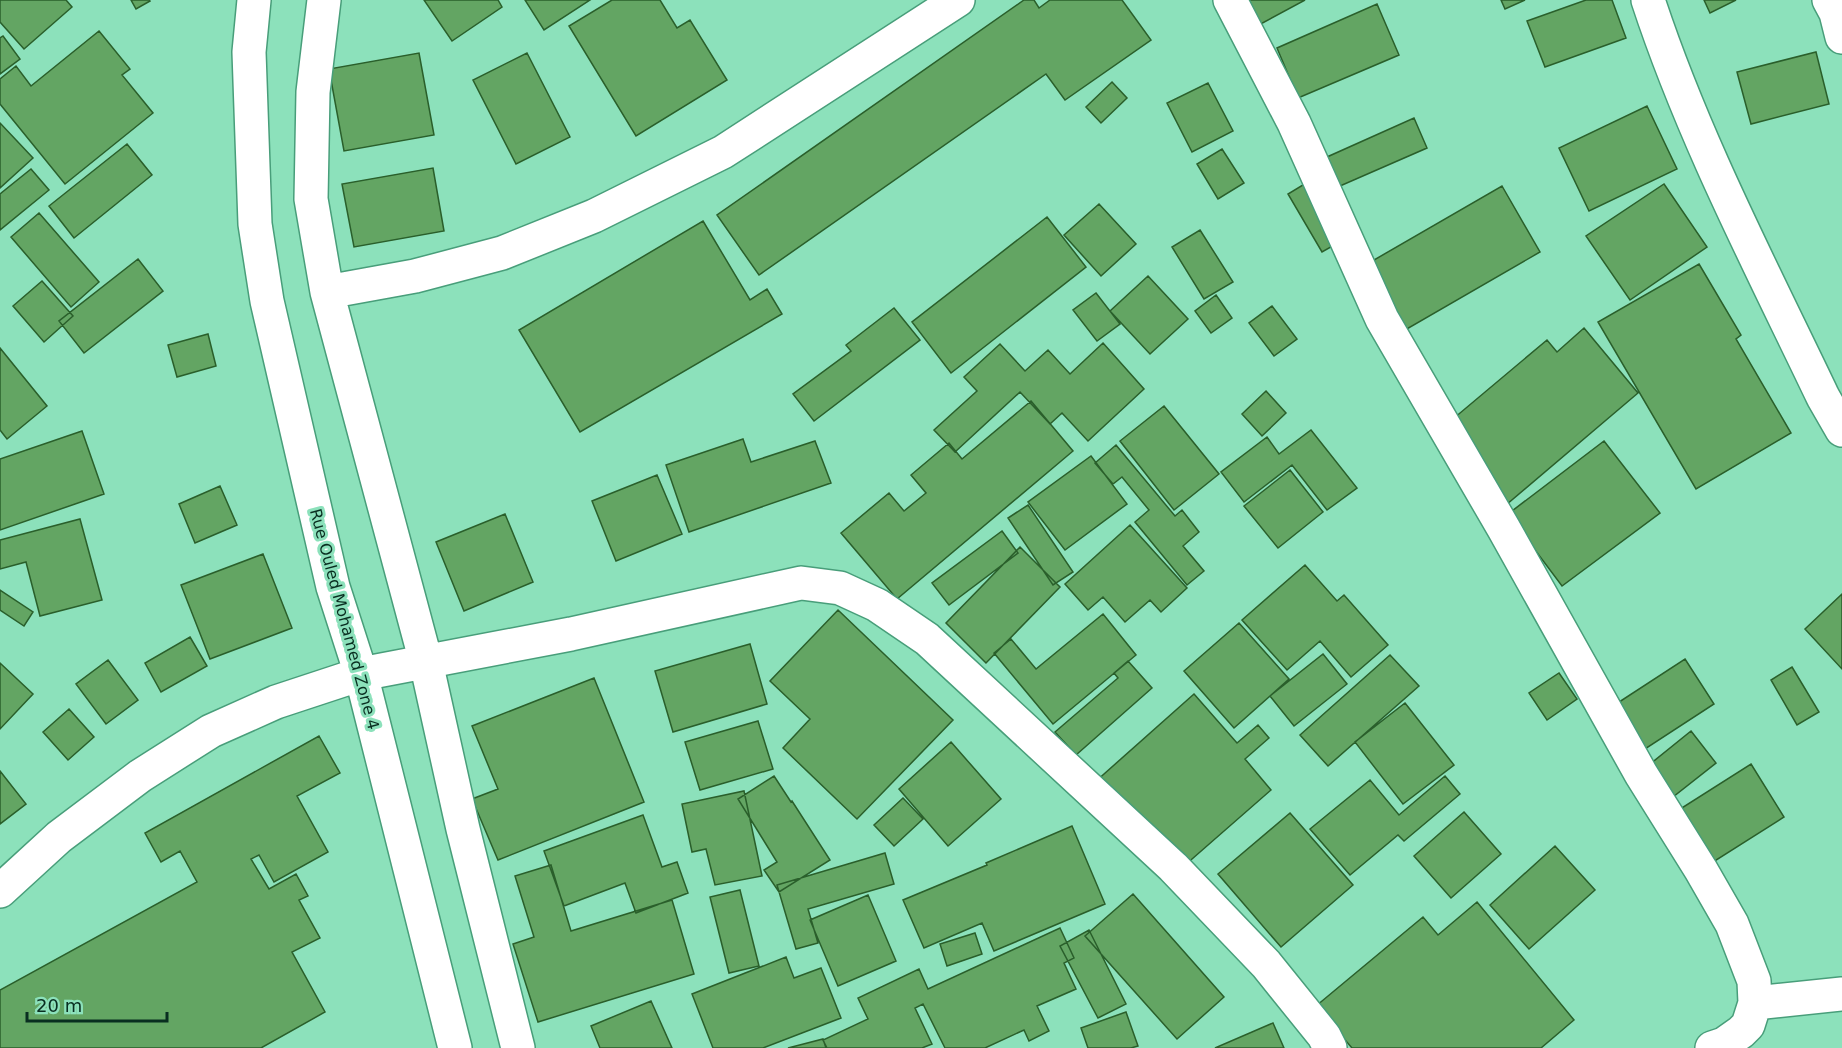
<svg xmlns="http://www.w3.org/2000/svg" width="1842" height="1048" viewBox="0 0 1842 1048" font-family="'DejaVu Sans',sans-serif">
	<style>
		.building { fill: #63a563; stroke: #2a5f2b; stroke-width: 1.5 }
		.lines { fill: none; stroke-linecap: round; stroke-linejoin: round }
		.minor-casing { stroke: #489e7a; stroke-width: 36 }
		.minor { stroke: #fff; stroke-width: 33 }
		.labels { text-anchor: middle; stroke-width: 6; stroke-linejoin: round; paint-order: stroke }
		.street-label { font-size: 16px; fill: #092e20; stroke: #8ce1bb }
	</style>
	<rect width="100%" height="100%" fill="#8ce1bb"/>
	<path class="building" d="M 0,0 L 66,0 L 72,7 L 24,49 L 0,22 Z
		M 131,0 L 149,0 L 150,1 L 136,9 Z
		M 424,0 L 498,0 L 502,7 L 452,41 Z
		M 525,0 L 590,0 L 544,30 Z
		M 612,0 L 660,0 L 677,28 L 690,20 L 727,80 L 636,136 L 569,26 Z
		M 1024,0 L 1034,0 L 1039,8 L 1050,0 L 1122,0 L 1151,40 L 1065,100 L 1046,74 L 759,275 L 717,215 Z
		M 1226,0 L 1305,0 L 1244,33 Z
		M 1501,0 L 1525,0 L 1505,9 Z
		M 1586,0 L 1612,0 L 1626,38 L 1545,67 L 1527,21 Z
		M 1704,0 L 1736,0 L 1710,13 Z
		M 1377,4 L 1399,55 L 1298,98 L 1277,48 Z
		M 99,31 L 130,69 L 122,75 L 153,113 L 65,184 L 0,104 L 0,79 L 16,66 L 31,86 Z
		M 3,36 L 20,59 L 0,74 L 0,38 Z
		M 1816,52 L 1829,104 L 1751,124 L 1737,72 Z
		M 1816,52 L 1829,104 L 1751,124 L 1737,72 Z
		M 419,53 L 434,135 L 344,151 L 329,69 Z
		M 527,53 L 570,137 L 516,164 L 473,80 Z
		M 1112,82 L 1127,98 L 1101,123 L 1086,107 Z
		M 1208,83 L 1233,131 L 1192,152 L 1167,103 Z
		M 1647,106 L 1677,169 L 1589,211 L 1559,148 Z
		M 1414,118 L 1427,148 L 1340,186 L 1327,157 Z
		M 0,123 L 33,158 L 0,188 Z
		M 127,144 L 152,175 L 74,238 L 49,206 Z
		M 1222,149 L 1244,183 L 1218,199 L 1197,164 Z
		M 433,168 L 444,231 L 354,247 L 342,184 Z
		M 31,169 L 49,190 L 0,230 L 0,194 Z
		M 1311,180 L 1345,239 L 1322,252 L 1288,194 Z
		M 1664,184 L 1707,247 L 1630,300 L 1586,236 Z
		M 1664,184 L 1707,247 L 1630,300 L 1586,236 Z
		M 1502,186 L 1540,252 L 1393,337 L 1355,271 Z
		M 1099,204 L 1136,244 L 1101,276 L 1064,235 Z
		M 39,213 L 99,282 L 71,307 L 11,237 Z
		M 1047,217 L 1086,267 L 951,373 L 912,322 Z
		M 703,221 L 750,300 L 767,289 L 782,314 L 580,432 L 519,330 Z
		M 1200,230 L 1233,282 L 1204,299 L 1172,247 Z
		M 138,259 L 163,291 L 84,353 L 59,321 Z
		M 1699,264 L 1741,335 L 1736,339 L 1791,433 L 1696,489 L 1598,322 Z
		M 1699,264 L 1741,335 L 1736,339 L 1791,433 L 1696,489 L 1598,322 Z
		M 1148,276 L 1188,319 L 1150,354 L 1110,311 Z
		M 42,281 L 73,316 L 44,342 L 13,306 Z
		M 1096,293 L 1120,324 L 1097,341 L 1073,310 Z
		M 1216,295 L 1232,318 L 1211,333 L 1195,311 Z
		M 1272,306 L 1297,339 L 1274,356 L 1249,323 Z
		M 894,308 L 920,340 L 814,421 L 793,394 L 851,351 L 846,345 Z
		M 1584,328 L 1638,393 L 1506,505 L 1441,429 L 1547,340 L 1557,352 Z
		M 1584,328 L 1638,393 L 1506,505 L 1441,429 L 1547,340 L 1557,352 Z
		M 208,334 L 216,366 L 177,377 L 168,345 Z
		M 1103,343 L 1144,389 L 1088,441 L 1062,413 L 1050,424 L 1020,392 L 955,452 L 934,430 L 977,391 L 964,377 L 1000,344 L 1025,371 L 1048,350 L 1070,374 Z
		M 0,348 L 47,406 L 7,439 L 0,430 Z
		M 1266,391 L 1286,413 L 1262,436 L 1242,414 Z
		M 1031,401 L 1073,451 L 897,599 L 841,533 L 889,493 L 904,511 L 926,493 L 911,475 L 949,443 L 962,459 Z
		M 1164,406 L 1219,474 L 1174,510 L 1120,441 Z
		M 1311,430 L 1357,488 L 1327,510 L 1292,465 L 1244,502 L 1221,472 L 1267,437 L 1279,454 Z
		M 82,431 L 104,494 L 0,530 L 0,459 Z
		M 743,439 L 751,462 L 815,441 L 831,483 L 689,532 L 666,465 Z
		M 1604,441 L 1660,513 L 1562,586 L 1508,514 Z
		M 1604,441 L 1660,513 L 1562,586 L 1508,514 Z
		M 1116,445 L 1175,516 L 1182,510 L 1199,532 L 1183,546 L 1204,571 L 1187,585 L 1135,522 L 1149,510 L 1122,477 L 1113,484 L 1095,463 Z
		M 1091,456 L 1127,504 L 1065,550 L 1028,502 Z
		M 1290,470 L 1323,512 L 1278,548 L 1244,506 Z
		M 657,475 L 682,534 L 616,561 L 592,501 Z
		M 220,486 L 237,525 L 195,543 L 179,504 Z
		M 1028,505 L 1073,572 L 1053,585 L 1008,518 Z
		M 505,514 L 533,582 L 464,611 L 436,542 Z
		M 80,519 L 102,600 L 40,616 L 26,562 L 0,569 L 0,540 Z
		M 1130,525 L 1187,588 L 1161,612 L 1150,600 L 1125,622 L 1103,597 L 1088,610 L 1065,584 Z
		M 1002,531 L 1018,553 L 949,605 L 932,583 Z
		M 1020,547 L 1060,587 L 986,663 L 946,623 Z
		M 263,554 L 292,628 L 210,659 L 181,585 Z
		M 1305,565 L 1337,601 L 1344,595 L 1388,645 L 1351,677 L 1320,641 L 1287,670 L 1242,620 Z
		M 0,590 L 33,612 L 24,626 L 0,610 Z
		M 1842,594 L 1842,669 L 1805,629 Z
		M 1842,594 L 1842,669 L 1805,629 Z
		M 838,610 L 953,720 L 857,819 L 783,748 L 810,719 L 770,681 Z
		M 1103,614 L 1136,655 L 1053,724 L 994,653 L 1011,639 L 1036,669 Z
		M 1239,623 L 1289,679 L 1234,728 L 1184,671 Z
		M 190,637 L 207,666 L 161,692 L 145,663 Z
		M 750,644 L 767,704 L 673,732 L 655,671 Z
		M 1323,654 L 1347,684 L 1294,726 L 1270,696 Z
		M 1390,655 L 1419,686 L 1328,766 L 1300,735 Z
		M 1685,659 L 1714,704 L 1645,749 L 1616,704 Z
		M 108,660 L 138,700 L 106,724 L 76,684 Z
		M 1128,661 L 1152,688 L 1076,755 L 1055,732 L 1118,678 L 1114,673 Z
		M 0,663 L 33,694 L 0,729 Z
		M 1792,667 L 1819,712 L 1797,725 L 1771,680 Z
		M 1559,673 L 1577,699 L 1547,720 L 1529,693 Z
		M 594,678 L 644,802 L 498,860 L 472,799 L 498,789 L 472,726 Z
		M 1194,694 L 1237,743 L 1258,725 L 1269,738 L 1245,759 L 1271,790 L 1176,873 L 1095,782 Z
		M 1405,703 L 1454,765 L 1403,804 L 1355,742 Z
		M 69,709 L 94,737 L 68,760 L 43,732 Z
		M 758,721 L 773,769 L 700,790 L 685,742 Z
		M 1691,731 L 1716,763 L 1659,808 L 1634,777 Z
		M 319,736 L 340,773 L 297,796 L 328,852 L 274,882 L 259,855 L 251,859 L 269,889 L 296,874 L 308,896 L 299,900 L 320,938 L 292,952 L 325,1012 L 261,1048 L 0,1048 L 0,990 L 197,882 L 180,851 L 161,862 L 145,833 Z
		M 951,742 L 1001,799 L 948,846 L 899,789 Z
		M 1751,764 L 1784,817 L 1710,864 L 1677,811 Z
		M 0,771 L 26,804 L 0,824 Z
		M 774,776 L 791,802 L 792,801 L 830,860 L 779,892 L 764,870 L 777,862 L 738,799 Z
		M 1445,776 L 1460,794 L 1404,841 L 1398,835 L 1350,875 L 1310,829 L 1370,780 L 1399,815 Z
		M 744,791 L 762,876 L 715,885 L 706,849 L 692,852 L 682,804 Z
		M 903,798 L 923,819 L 894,846 L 874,825 Z
		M 1464,812 L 1501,854 L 1451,898 L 1414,856 Z
		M 1290,813 L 1353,885 L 1281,947 L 1218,874 Z
		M 643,815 L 662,867 L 677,862 L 688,893 L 636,913 L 625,883 L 564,906 L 544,851 Z
		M 1072,826 L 1105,904 L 994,951 L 982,923 L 924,948 L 903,900 L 987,865 L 986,863 Z
		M 1555,846 L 1595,890 L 1529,949 L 1490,905 Z
		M 885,853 L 894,884 L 808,909 L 818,943 L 796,949 L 777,885 Z
		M 551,865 L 571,931 L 672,900 L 694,974 L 538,1022 L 513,944 L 534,937 L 515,876 Z
		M 740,890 L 759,966 L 729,973 L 710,897 Z
		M 1133,894 L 1224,997 L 1177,1039 L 1085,936 Z
		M 868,895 L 896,961 L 838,986 L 810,920 Z
		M 1477,902 L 1574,1020 L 1541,1048 L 1352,1048 L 1316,1006 L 1423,917 L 1438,935 Z
		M 1060,928 L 1074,958 L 1064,963 L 1076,989 L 1037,1006 L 1049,1031 L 1029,1041 L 1024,1030 L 985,1048 L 945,1048 L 923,1004 L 915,1008 L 932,1044 L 922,1048 L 827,1048 L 823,1040 L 868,1019 L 858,998 L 919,969 L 928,989 Z
		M 1089,930 L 1126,1004 L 1098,1018 L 1060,946 Z
		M 975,933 L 982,954 L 947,966 L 940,944 Z
		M 786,957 L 794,978 L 821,968 L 841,1018 L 763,1048 L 713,1048 L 692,994 Z
		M 651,1001 L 672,1048 L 600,1048 L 591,1026 Z
		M 1126,1012 L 1138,1046 L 1131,1048 L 1088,1048 L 1081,1028 Z
		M 1273,1023 L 1284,1048 L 1215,1048 Z
		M 823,1039 L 826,1048 L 788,1048 Z"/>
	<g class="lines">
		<defs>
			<path id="minor" d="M 254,0 L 249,52 L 255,224 L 267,301 L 333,587 L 361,674 L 455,1048
				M 324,0 L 313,92 L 311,199 L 327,292 L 426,662 L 463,829 L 518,1048
				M 1230,0 L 1294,123 L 1382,319 L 1504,529 L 1641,774 L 1701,870 L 1732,924 L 1754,981 L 1755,1003 L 1748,1025 L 1741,1032 L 1724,1044 L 1712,1048
				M 1648,0 C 1693,137 1761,267 1823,397 L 1842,430
				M 1829,0 L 1836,13 L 1842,37
				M 327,292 L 415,276 L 502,253 L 594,216 L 723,152 L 958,0
				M 0,891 L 59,837 L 140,776 L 211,731 L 276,702 L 361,674 L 571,634 L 801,583 L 840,588 L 877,605 L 927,639 L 1173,867 L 1266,964 L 1324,1036 L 1330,1048
				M 1755,1003 L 1842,994"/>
		</defs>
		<use href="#minor" class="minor-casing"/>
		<use href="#minor" class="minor"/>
	</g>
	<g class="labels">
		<g class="street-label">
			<text transform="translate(345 619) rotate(75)" y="6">Rue Ouled Mohamed Zone 4</text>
		</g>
	</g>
	<path d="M27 1012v9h140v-9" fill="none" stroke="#092e20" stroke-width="3"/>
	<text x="36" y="1012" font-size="18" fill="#092e20" stroke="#8ce1bb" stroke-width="4.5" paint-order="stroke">20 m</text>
</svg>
